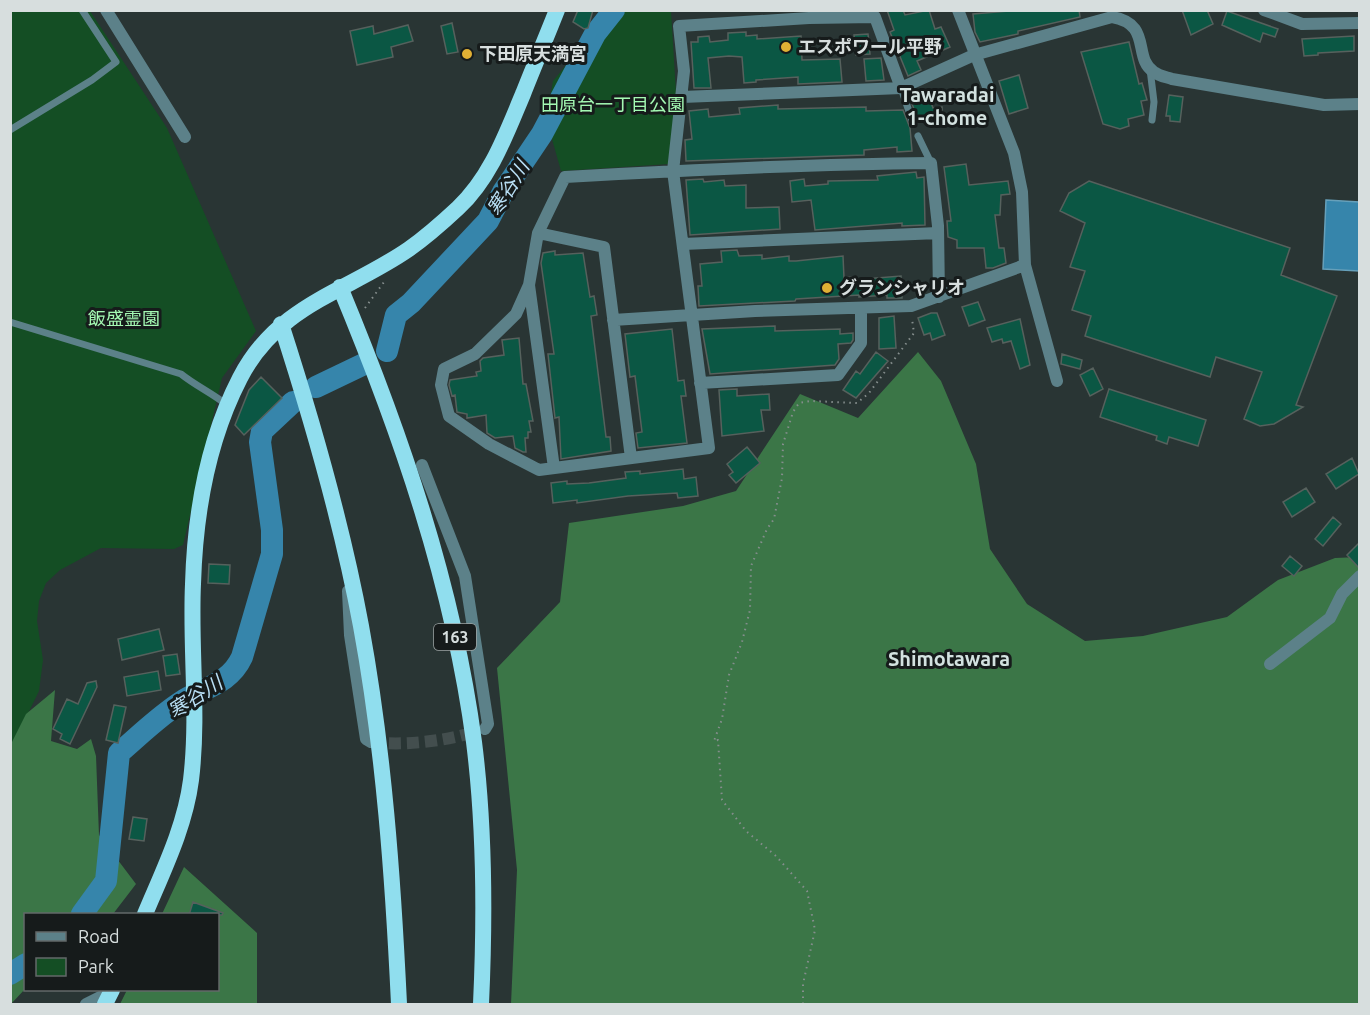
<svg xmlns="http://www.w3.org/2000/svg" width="1370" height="1015" viewBox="0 0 1370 1015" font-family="Ubuntu,'Noto Sans JP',sans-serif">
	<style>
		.green { fill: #144e24 }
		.forest { fill: #3b7647 }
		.water { fill: #3685ab; stroke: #66a0ba; stroke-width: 1.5 }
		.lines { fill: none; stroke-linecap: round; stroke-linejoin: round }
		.river { stroke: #3685ab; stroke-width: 22 }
		.building { fill: #0b5744; stroke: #56615d; stroke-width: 1.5 }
		.minor-tunnel { stroke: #434e4e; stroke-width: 12; stroke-dasharray: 12 6; stroke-linecap: butt }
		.path { stroke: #858e8d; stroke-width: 2; stroke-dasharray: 1.5 4.5; stroke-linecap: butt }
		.service { stroke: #5c8189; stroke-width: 7 }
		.minor { stroke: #5c8189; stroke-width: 12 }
		.trunk { stroke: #90deee; stroke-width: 16 }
		.poi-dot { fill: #e0b034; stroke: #161b1b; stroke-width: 2 }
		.labels { text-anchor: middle; stroke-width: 6; stroke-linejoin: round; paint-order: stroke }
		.shield { fill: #161b1b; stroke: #9da4a4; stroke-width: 1.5 }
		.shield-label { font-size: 16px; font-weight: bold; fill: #d7dede }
		.poi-label { font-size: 18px; font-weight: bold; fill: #d7dede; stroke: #161b1b; text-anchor: start }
		.park-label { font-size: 18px; fill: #a4f9b3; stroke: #161b1b }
		.neighbourhood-label { font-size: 20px; font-weight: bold; fill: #d3e2e0; stroke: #161b1b }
		.water-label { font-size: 20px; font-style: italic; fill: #b8def4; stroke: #161b1b }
	</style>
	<rect width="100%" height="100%" fill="#293534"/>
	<path class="green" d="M 11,11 L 90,11 L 167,128 L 256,331 L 222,378 L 183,545 L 174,549 L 101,548 L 60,570 L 46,583 L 39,601 L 37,621 L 43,660 L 39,691 L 11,748 Z
		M 604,11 L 671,11 L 676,93 L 669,164 L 561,171 L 546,118 L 553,81 L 580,48 Z"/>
	<path class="forest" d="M 918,352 L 941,381 L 976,464 L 990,549 L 1027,604 L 1085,641 L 1143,636 L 1227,617 L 1278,580 L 1335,558 L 1359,557 L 1359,1004 L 511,1004 L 517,870 L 497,668 L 560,602 L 569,523 L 683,506 L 736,491 L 800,394 L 858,418 Z
		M 55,690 L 51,741 L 77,749 L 91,739 L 96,756 L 99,835 L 136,884 L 113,914 L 26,914 L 25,989 L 11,1004 L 11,744 L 26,714 Z
		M 184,867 L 257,933 L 257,1004 L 120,1004 L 127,990 L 218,990 L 218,914 L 162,914 Z"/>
	<path class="water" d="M 1326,200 L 1359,202 L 1359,271 L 1323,269 Z"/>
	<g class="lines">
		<path class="river" d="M 387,351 L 396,315 L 411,303 L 488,221 L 503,192 L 542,134 L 595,34 L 614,10
			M 316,387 L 364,364
			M 82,914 L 106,881 L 119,753 C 140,735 160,715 184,700 C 206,687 230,683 242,657 L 272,554 L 272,530 L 260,442 L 262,431 L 293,402
			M 10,974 L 26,964"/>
	</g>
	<path class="building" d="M 578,10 L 593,10 L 588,28 L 584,29 L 573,22 Z
		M 887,10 L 903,10 L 905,15 L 929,10 L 935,29 L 941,27 L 950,47 L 917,61 L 921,70 L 908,76 L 890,32 L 894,30 Z
		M 1020,10 L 1079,10 L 1080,17 L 1018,31 L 1018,34 L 980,42 L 975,32 L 973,14 Z
		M 1182,10 L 1207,10 L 1213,24 L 1191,35 Z
		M 1227,11 L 1278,29 L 1275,37 L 1263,33 L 1260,42 L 1222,25 Z
		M 452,23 L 458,52 L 447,54 L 441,26 Z
		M 408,25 L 413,41 L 391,47 L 393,57 L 357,65 L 350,31 L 373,26 L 374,34 Z
		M 746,32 L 746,36 L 757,35 L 757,39 L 801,36 L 802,60 L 840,59 L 842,82 L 798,84 L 798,77 L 756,80 L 756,82 L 744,83 L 742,57 L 729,56 L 708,58 L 711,88 L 694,88 L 691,42 L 698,42 L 698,37 L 709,36 L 710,42 L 728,40 L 728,33 Z
		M 868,34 L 870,54 L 856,55 L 854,35 Z
		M 1354,36 L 1354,51 L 1318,53 L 1318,55 L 1304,56 L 1302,39 Z
		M 1129,42 L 1139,84 L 1142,83 L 1147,100 L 1141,101 L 1144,115 L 1128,119 L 1129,126 L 1120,129 L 1103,124 L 1081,52 Z
		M 881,58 L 884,80 L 866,81 L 864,59 Z
		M 1019,75 L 1028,108 L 1009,114 L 999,81 Z
		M 1169,95 L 1183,97 L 1180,122 L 1170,121 L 1170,116 L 1166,116 Z
		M 929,97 L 933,108 L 942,107 L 942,110 L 918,119 L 912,104 Z
		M 778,105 L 778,109 L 866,107 L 866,111 L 903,110 L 910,128 L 912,151 L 897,152 L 897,147 L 864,150 L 864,155 L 686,161 L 685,140 L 692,139 L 689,111 L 708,109 L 709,117 L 740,114 L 739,108 Z
		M 966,164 L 969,185 L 1008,181 L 1010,194 L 1001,195 L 1000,215 L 995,215 L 999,248 L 1004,248 L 1006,263 L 993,268 L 986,268 L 984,248 L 957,248 L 957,240 L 948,237 L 947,221 L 951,221 L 944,167 Z
		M 916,172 L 917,178 L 924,177 L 925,225 L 902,226 L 902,223 L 815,230 L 811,200 L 792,202 L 790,181 L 804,179 L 805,186 L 828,184 L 828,181 L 878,180 L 877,176 Z
		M 703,179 L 704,182 L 724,180 L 725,186 L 746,185 L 746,208 L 779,207 L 780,229 L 690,235 L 686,180 Z
		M 1089,181 L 1290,248 L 1281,275 L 1337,296 L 1296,405 L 1303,407 L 1274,424 L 1260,426 L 1244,419 L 1262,372 L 1216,357 L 1210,377 L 1085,336 L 1091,316 L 1072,310 L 1085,271 L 1070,267 L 1085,223 L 1060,211 L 1069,193 Z
		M 737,250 L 739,256 L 762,255 L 762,259 L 789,256 L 789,261 L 796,261 L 843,256 L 844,278 L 852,277 L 852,280 L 901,276 L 902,298 L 887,298 L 887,295 L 859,297 L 859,295 L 796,299 L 795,301 L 699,306 L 698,286 L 702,286 L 700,264 L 722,262 L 721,251 Z
		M 555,251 L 555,255 L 583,253 L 590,297 L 594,296 L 597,315 L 591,316 L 606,437 L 610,437 L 611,451 L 561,459 L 559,417 L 555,418 L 548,354 L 554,354 L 541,263 L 543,253 Z
		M 978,302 L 985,320 L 969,326 L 962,307 Z
		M 931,313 L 937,313 L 945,335 L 932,340 L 930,333 L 924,335 L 918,318 Z
		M 894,316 L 896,348 L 879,349 L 879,318 Z
		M 1020,319 L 1030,365 L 1020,369 L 1011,341 L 1003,343 L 1002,339 L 992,342 L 987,328 Z
		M 775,326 L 775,331 L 840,329 L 840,334 L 853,333 L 853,340 L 851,343 L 838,344 L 839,359 L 835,365 L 710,374 L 702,329 Z
		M 672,329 L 678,381 L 684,380 L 686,396 L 681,396 L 687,443 L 638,448 L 636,433 L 642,432 L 635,376 L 630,377 L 625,334 Z
		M 519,338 L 523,384 L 526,384 L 533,421 L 529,421 L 531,432 L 528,432 L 528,438 L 525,438 L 526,452 L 523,452 L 515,448 L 513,436 L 495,438 L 487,433 L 486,415 L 467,418 L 467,414 L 457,412 L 455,395 L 452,396 L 449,385 L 450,380 L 477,376 L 476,372 L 481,371 L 480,361 L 483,358 L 504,355 L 502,340 Z
		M 876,352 L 888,361 L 856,398 L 843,390 L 856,371 L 860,374 Z
		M 1062,354 L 1082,360 L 1080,369 L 1061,364 Z
		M 1093,368 L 1103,389 L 1090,396 L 1080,375 Z
		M 261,377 L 282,398 L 244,435 L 235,425 L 249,390 Z
		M 737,389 L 737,396 L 769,394 L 770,410 L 761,410 L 764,431 L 722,436 L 719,390 Z
		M 1109,389 L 1206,420 L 1198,446 L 1169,437 L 1167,444 L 1156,440 L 1157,436 L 1100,417 Z
		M 747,447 L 760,463 L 736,483 L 729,475 L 733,472 L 727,464 Z
		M 1352,458 L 1359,474 L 1336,489 L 1326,474 Z
		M 683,469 L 684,479 L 696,477 L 698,496 L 678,498 L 677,493 L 628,496 L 577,503 L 577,500 L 553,503 L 551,483 L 567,481 L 567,484 L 589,483 L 626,478 L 625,472 L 640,471 L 640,474 Z
		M 1306,488 L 1315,502 L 1292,517 L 1283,502 Z
		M 1333,517 L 1341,524 L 1323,546 L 1315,539 Z
		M 1359,543 L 1359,568 L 1347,555 Z
		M 1290,556 L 1302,566 L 1294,576 L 1282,566 Z
		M 209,564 L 230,565 L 229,584 L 208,583 Z
		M 159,629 L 164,650 L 122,660 L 118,639 Z
		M 177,654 L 180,674 L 166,676 L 163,656 Z
		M 158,671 L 161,690 L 127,696 L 124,677 Z
		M 96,681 L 97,687 L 70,744 L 60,739 L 62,734 L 53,729 L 67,699 L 78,704 L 87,683 Z
		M 114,705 L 126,707 L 118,743 L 106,740 Z
		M 133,817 L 147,819 L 144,841 L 129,839 Z
		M 193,902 L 223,913 L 222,915 L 189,915 Z"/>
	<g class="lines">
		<path class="minor-tunnel" d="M 371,742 C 405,746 446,741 478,731"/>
		<path class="path" d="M 365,308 L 384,282
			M 803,1004 L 803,984 L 815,930 L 807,891 L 776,856 L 746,831 L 722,800 L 718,740 L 714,741 L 722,719 L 729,675 L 742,642 L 750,610 L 751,566 L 767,529 L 774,519 L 782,478 L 783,444 L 793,412 L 799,403 L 811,401 L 857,403 L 869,393 L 914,333 L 912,319"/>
		<path class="service" d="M 1150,69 L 1154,102 L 1152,120
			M 901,88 L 913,123
			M 10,130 L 92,80 L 116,62 L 82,10
			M 918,136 L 931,163
			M 10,322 L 181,374 C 196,386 212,393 227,405"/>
		<path class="minor" d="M 106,10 L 185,137
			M 958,10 L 1014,153 L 1022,192 L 1025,265 L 1057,381
			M 1264,10 L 1302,24 L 1360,23
			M 901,88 L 875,17 L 809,18 L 679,26 L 684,71 L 673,171 L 709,448 L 539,470 L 489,444 L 449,416 L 441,385 L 444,369 L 475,354 L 516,314 L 529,285 L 538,233 L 565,177 C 687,170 809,164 931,163 L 938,226 L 939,297
			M 682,97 L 901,88 L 974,55 L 1112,17 C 1153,24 1132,58 1154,72 C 1159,76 1166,77 1172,79 L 1324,105 L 1360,104
			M 538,233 L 604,247 L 631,458
			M 683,244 L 938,233
			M 529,285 L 554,468
			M 613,320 L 755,311 L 911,306 L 1025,265
			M 700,383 L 838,375 L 861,343 L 861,309
			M 422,465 L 465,576 L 488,724 L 485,729
			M 348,591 L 350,635 L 366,739 L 371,742
			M 1270,664 L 1330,618 L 1342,594 L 1360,576
			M 86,1004 L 112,991"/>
		<path class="trunk" d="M 340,287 C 401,434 453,584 474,742 C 485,829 485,917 481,1004
			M 281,324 C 313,423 342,523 361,626 C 384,751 393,878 399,1004
			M 145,914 C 163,871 185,827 191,780 C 199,714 190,649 193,584 C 195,514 208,440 240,378 C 278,304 347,292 409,249 C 426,237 443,222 458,208 C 491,177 506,134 523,94 C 534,66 546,38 557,10
			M 105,1004 L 112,990"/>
	</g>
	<g class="poi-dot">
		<circle cx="786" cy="47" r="6"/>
		<circle cx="467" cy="54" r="6"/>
		<circle cx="827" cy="288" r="6"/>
	</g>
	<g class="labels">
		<rect class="shield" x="434" y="624" width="42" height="26" rx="4.5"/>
		<g class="shield-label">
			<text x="455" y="643">163</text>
		</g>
		<g class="poi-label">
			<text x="798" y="53">エスポワール平野</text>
			<text x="479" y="60">下田原天満宮</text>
			<text x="839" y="294">グランシャリオ</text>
		</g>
		<g class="park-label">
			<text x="613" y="111">田原台一丁目公園</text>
			<text x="124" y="325">飯盛霊園</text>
		</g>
		<g class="neighbourhood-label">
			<text x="947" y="102">Tawaradai<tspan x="947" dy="23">1-chome</tspan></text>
			<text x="949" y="666">Shimotawara</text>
		</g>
		<g class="water-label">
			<text transform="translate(508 188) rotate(-58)" y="7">寒谷川</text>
			<text transform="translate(195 697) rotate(-33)" y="7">寒谷川</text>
		</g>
	</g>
	<rect width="1370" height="1015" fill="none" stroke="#d7dede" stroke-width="24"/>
	<rect x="24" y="913" width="195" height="78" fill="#161b1b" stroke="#636969" stroke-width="1.5"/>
	<rect x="36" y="932" width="30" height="9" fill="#5c8189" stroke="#636969" stroke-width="1.5"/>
	<text x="78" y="943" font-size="18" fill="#d7dede">Road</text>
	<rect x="36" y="958" width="30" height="18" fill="#144e24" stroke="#636969" stroke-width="1.5"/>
	<text x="78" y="973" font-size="18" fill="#d7dede">Park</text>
</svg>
